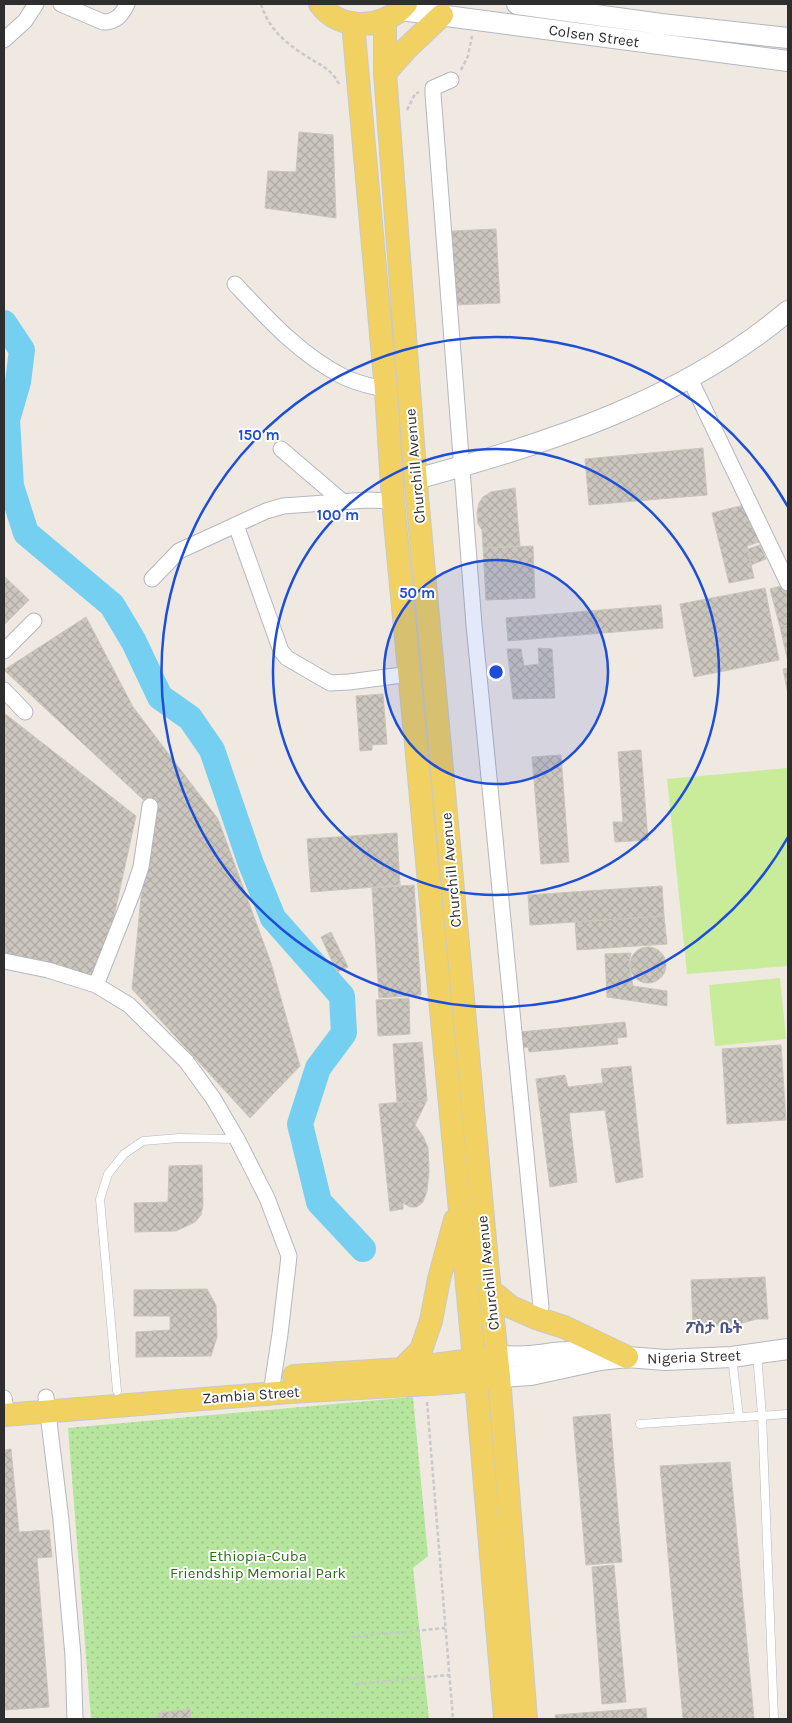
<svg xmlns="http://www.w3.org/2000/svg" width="792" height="1723" viewBox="0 0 792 1723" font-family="Karla,'Noto Sans Ethiopic',sans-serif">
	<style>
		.green { fill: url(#green-dots) }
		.pitch { fill: #c9ec9a }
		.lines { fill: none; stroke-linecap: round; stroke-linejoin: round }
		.river { stroke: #75cff0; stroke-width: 26 }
		.building { fill: url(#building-cross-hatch); stroke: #cbc5ba }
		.lane-casing { stroke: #b4b7c1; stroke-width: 9 }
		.street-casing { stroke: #b4b7c1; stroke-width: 17 }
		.secondary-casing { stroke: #b4b7c1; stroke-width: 22 }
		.primary-casing { stroke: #c9c9c9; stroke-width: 24 }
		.path { stroke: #c9c9c9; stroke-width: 2.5; stroke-dasharray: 4 2.5; stroke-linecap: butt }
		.lane { stroke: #fff; stroke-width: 8 }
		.street { stroke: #fff; stroke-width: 15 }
		.secondary { stroke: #fff; stroke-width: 20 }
		.primary { stroke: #f2d163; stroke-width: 22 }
		.ring { fill: none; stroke: #1d4ed8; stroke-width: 2.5 }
		.labels { text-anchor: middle; stroke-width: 4; stroke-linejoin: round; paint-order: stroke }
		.street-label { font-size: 15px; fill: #2e2e2e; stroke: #fff }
		.park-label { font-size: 15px; fill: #2c6e1b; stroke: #fff }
		.neighbourhood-label { font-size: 16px; font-weight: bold; fill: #4d5680; stroke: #fff }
		.centre { fill: #1d4ed8; stroke: #fff; stroke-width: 2.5 }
		.ring-label { font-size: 15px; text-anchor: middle; font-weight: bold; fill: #1d4ed8; stroke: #fff; stroke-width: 4; stroke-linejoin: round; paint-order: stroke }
	</style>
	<defs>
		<pattern id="green-dots" width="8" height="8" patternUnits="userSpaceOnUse" patternTransform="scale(1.25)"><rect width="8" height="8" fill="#b6e59e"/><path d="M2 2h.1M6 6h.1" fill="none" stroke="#9dc588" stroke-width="1.8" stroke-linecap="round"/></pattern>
		<pattern id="building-cross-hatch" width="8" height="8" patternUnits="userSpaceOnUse" patternTransform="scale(1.25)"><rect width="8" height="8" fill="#cbc7bf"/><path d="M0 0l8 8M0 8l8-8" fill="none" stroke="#afaba4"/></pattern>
	</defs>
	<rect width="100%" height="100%" fill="#efe9e1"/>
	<path class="green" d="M 413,1397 L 428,1556 L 413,1568 L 429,1719 L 91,1719 L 68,1428 Z"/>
	<path class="pitch" d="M 788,768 L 788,966 L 687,974 L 667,779 Z
		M 780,978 L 786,1039 L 715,1046 L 709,985 Z"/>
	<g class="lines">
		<path class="river" d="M 4,323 L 22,350 L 18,382 L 7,420 L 11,486 L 26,533 L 112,605 L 134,642 L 160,697 L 190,718 L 212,750 L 251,864 L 273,918 L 342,996 L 344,1033 L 318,1068 L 300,1124 L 319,1202 L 363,1249"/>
	</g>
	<path class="building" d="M 299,132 L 333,135 L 336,218 L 265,208 L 268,171 L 296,172 Z
		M 496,229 L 500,303 L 455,305 L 452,231 Z
		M 703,448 L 707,495 L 589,505 L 585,459 Z
		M 515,488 L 520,546 L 483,548 L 482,530 L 478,524 L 477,513 L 479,503 L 483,497 L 491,492 Z
		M 744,505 L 762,541 L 747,546 L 754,578 L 729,583 L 712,513 Z
		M 760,545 L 766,559 L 751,565 L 748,549 Z
		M 533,546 L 535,598 L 486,600 L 483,548 Z
		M 4,576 L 29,600 L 4,625 Z
		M 784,585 L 788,596 L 788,625 L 780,627 L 770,589 Z
		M 765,588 L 779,660 L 694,677 L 680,604 Z
		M 661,605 L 663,628 L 508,641 L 506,618 Z
		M 86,617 L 133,707 L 218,819 L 271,963 L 300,1066 L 250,1118 L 132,989 L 150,806 L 4,670 Z
		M 788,625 L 788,662 L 780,627 Z
		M 538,648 L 552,649 L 555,698 L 513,699 L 507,649 L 521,649 L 524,666 L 539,664 Z
		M 788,668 L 788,695 L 783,669 Z
		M 383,694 L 387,744 L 372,745 L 372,750 L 360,751 L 356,696 Z
		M 4,713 L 136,816 L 101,975 L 68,977 L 4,955 Z
		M 641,750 L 648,840 L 615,842 L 613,822 L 623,822 L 618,752 Z
		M 561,755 L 569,862 L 541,864 L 532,757 Z
		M 397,833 L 400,885 L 311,892 L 307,839 Z
		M 414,885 L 421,995 L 379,998 L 372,888 Z
		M 662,886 L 664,916 L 530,925 L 528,895 Z
		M 664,916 L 667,944 L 577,950 L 575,922 Z
		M 331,932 L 348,967 L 337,972 L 321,937 Z
		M630 965a18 18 0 1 1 36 0a18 18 0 1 1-36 0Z
		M 631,953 L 629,963 L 633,986 L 667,991 L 667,1006 L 607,997 L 605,954 Z
		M 409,998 L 410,1034 L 378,1036 L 376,1000 Z
		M 625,1022 L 627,1037 L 617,1038 L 618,1044 L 529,1052 L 528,1047 L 520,1048 L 519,1032 Z
		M 422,1042 L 427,1100 L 397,1102 L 393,1044 Z
		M 781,1045 L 786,1120 L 727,1124 L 722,1049 Z
		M 631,1066 L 643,1177 L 616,1183 L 605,1110 L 569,1113 L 577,1182 L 550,1187 L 536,1079 L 565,1075 L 568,1087 L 603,1083 L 601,1069 Z
		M 427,1100 L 415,1125 L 423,1136 L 428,1148 L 429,1171 L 427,1191 L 423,1202 L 417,1207 L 410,1207 L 403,1203 L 403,1209 L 390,1211 L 379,1104 Z
		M 202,1165 L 203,1205 L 201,1215 L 195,1222 L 176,1231 L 135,1232 L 134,1203 L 168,1202 L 169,1166 Z
		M 765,1277 L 768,1319 L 757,1319 L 731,1326 L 711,1325 L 693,1323 L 691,1280 Z
		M 207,1289 L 216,1305 L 217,1337 L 211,1356 L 136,1357 L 136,1332 L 170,1330 L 170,1316 L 134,1316 L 134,1290 Z
		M 610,1414 L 622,1562 L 586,1565 L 573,1417 Z
		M 11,1449 L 19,1532 L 49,1530 L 52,1557 L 37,1558 L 49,1707 L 4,1710 L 4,1450 Z
		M 730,1462 L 754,1719 L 683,1719 L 660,1466 Z
		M 614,1565 L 626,1702 L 602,1704 L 592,1567 Z
		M 646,1708 L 647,1719 L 556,1719 L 555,1715 Z
		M 190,1709 L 191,1719 L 159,1719 L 158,1713 Z"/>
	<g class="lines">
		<defs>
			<path id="lane" d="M 757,1354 L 762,1416 L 774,1719
				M 732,1357 L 739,1417
				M 117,1391 L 100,1199 L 108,1174 L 124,1154 L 143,1141 L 179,1138 L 237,1139
				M 640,1424 L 788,1414"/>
			<path id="street" d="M 61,4 L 103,22 C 116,22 122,15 127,4
				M 4,40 L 25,21 L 36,4
				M 451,80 L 433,88 L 433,94 L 474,625 L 541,1307
				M 235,284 C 267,318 299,354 342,376 C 355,383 371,386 386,390
				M 690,379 L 788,583
				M 281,449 L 343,502
				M 236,525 L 281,651 L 287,658 L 330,683 L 349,682 L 410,674
				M 152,579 L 179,551 L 266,511 L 283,506 L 367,500 L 393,501
				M 4,651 L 34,621
				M 4,690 L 25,712
				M 4,961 L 48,970 L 96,985 L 129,1005 L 186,1061 L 213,1098 L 237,1139 L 267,1198 L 289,1256 L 280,1334 L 271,1393
				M 96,985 L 132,894 L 141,867 L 150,806
				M 46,1397 L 61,1520 L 73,1656 L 75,1719
				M 4,1398 L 7,1414"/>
			<path id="secondary" d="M 517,4 L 661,24 L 788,38
				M 401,10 L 788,61
				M 416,479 C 547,444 683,400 788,311
				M 496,1356 C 507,1356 518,1357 529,1356 C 556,1354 568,1347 596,1358
				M 499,1377 L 531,1375 L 600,1360 L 627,1357 L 665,1360 L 732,1357 L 788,1349"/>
			<path id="primary" d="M 320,4 C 340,32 385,29 406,4
				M 385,20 L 385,73 L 417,496 L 487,1262 L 499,1377 L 526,1719
				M 353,23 L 386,390 L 393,501 L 476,1380 L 505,1719
				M 385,73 L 406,49 L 442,15
				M 490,1290 L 511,1307 L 536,1318 L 564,1327 L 627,1357
				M 402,1369 L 421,1350 L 431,1321 L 439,1279 L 455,1220
				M 294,1376 L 402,1369 L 488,1358
				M 4,1415 L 290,1392 L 446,1383 L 491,1378"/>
		</defs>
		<use href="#lane" class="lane-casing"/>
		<use href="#street" class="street-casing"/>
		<use href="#secondary" class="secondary-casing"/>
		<use href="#primary" class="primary-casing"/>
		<path class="path" d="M 261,4 C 268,27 283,41 303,54 C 319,65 330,67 339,84
			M 461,70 L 468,56 L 472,36
			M 407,110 L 415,94 L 419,92
			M 427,1402 L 453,1719
			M 351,1637 L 445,1628
			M 356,1684 L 449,1675"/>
		<use href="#lane" class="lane"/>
		<use href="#street" class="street"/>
		<use href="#secondary" class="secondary"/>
		<use href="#primary" class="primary"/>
	</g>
	<circle cx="496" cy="672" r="112" fill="#1d4ed8" fill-opacity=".12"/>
	<g class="ring">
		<circle cx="496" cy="672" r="112"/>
		<circle cx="496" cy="672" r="223"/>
		<path d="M788 837A335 335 0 1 1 788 507"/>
	</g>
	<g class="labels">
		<g class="street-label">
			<text transform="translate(594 36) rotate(8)" y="5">Colsen Street</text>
			<text transform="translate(415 466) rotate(-95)" y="5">Churchill Avenue</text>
			<text transform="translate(451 870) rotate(-95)" y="5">Churchill Avenue</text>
			<text transform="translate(488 1273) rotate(-96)" y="5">Churchill Avenue</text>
			<text transform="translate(694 1357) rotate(-2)" y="5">Nigeria Street</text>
			<text transform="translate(251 1395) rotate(-4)" y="5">Zambia Street</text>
		</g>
		<g class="park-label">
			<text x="258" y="1561">Ethiopia-Cuba<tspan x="258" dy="17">Friendship Memorial Park</tspan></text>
		</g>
		<g class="neighbourhood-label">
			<text x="714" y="1333">ፖስታ ቤት</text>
		</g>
	</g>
	<circle cx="496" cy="672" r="8" class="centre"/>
	<g class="ring-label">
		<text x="259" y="440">150 m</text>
		<text x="338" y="520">100 m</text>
		<text x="417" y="598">50 m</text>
	</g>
	<rect width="792" height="1723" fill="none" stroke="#2e2e2e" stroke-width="10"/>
</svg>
